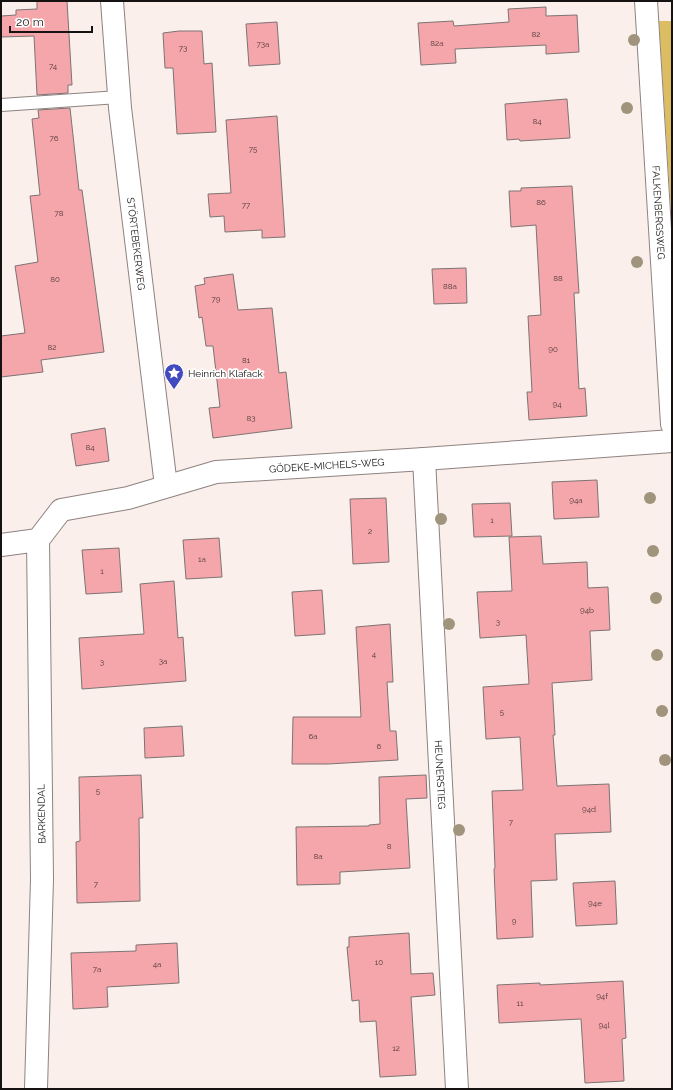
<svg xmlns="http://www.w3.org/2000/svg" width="673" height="1090" viewBox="0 0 673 1090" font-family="Raleway,sans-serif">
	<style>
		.forest { fill: #ddbd61 }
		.building { fill: #f5a6ab; stroke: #7e7373 }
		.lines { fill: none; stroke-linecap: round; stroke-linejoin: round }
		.lane-casing { stroke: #8e8380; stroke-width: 14 }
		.street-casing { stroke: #8e8380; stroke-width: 24 }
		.secondary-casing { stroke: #8e8380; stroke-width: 24 }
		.lane { stroke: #fff; stroke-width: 12 }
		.street { stroke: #fff; stroke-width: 22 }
		.secondary { stroke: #fff; stroke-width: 22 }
		.tree { fill: #a0947c }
		.labels { text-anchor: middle; stroke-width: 3.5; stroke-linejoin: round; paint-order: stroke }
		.number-label { font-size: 8px; fill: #4e3738 }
		.street-label { font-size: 10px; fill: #161211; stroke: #fff }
		.poi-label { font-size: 10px; fill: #161211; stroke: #fff; text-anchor: start }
	</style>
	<rect width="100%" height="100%" fill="#faefeb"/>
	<path class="forest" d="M 659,21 L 672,21 L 672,228 Z"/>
	<path class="building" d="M 37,1 L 67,1 L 72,85 L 68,85 L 68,93 L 37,95 L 34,36 L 1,37 L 1,16 L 16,15 L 16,10 L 37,9 Z
		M 546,7 L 546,16 L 577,15 L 579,52 L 546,54 L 546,45 L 455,49 L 456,63 L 421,65 L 418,23 L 453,21 L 454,26 L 509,22 L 508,9 Z
		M 277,22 L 280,64 L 249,66 L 246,24 Z
		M 179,31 L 202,31 L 204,64 L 212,63 L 216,132 L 177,134 L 173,68 L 165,68 L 163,33 Z
		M 567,99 L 570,138 L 520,141 L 519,139 L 507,140 L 505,104 Z
		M 70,108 L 79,190 L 82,190 L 104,352 L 41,360 L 43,372 L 1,377 L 1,336 L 25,333 L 15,266 L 38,262 L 30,196 L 40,195 L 32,119 L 39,118 L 38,110 Z
		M 277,116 L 285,237 L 262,238 L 262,230 L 225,232 L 224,216 L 210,217 L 208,194 L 231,193 L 226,120 Z
		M 572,186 L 579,293 L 574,293 L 579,389 L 585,388 L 587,416 L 529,420 L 527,392 L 532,392 L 528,316 L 541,315 L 536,225 L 511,227 L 509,191 L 521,191 L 521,188 Z
		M 466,268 L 467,303 L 434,304 L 432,269 Z
		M 233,274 L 238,310 L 272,308 L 279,373 L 286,372 L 292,428 L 213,438 L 209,408 L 220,407 L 213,346 L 206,346 L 202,317 L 199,318 L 195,286 L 205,284 L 204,278 Z
		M 105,428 L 109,461 L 76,466 L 71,434 Z
		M 597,480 L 599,517 L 554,519 L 552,482 Z
		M 386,498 L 389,562 L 353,564 L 350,499 Z
		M 510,503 L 512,536 L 474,537 L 472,504 Z
		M 541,536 L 543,564 L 587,562 L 588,588 L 608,587 L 610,630 L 590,631 L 592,680 L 552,683 L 555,735 L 553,735 L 557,786 L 609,784 L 611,832 L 555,834 L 557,880 L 531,881 L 533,937 L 497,939 L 494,869 L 495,868 L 492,791 L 523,790 L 520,737 L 486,739 L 483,687 L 529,684 L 526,635 L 480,638 L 477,592 L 512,591 L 509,537 Z
		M 219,538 L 222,577 L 186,579 L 183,540 Z
		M 119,548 L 122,592 L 86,594 L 82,550 Z
		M 174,581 L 178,638 L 183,637 L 186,681 L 82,689 L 79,638 L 144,634 L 140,584 Z
		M 322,590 L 325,634 L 295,636 L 292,592 Z
		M 390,624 L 393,682 L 387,682 L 390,731 L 396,731 L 398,760 L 328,764 L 292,764 L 293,717 L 361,717 L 356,627 Z
		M 182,726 L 184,756 L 145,758 L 144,728 Z
		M 141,775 L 143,818 L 139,818 L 140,901 L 77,903 L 76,842 L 80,841 L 79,777 Z
		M 426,775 L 427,798 L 406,799 L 410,868 L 340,872 L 340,884 L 297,885 L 296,827 L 369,826 L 369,825 L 380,824 L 379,777 Z
		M 615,881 L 617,924 L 576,926 L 573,883 Z
		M 409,933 L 411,974 L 433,973 L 435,995 L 411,997 L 416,1075 L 380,1077 L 376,1021 L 360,1022 L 359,1000 L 352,1001 L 347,947 L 349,947 L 349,937 Z
		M 177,943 L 179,983 L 107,987 L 108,1007 L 73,1009 L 71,953 L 136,951 L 136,945 Z
		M 623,981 L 626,1038 L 622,1039 L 624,1081 L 585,1083 L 581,1019 L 499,1023 L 497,985 L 540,983 L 540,985 Z"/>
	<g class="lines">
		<defs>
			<path id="lane" d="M 1,105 L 119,97"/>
			<g id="street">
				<path id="s1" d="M 112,1 L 120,108 L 166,486"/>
				<path id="s2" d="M 424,459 L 457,1089"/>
				<path id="s3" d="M 1,545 L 38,540 L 61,510 L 128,498 L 216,472 L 424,459 L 672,441"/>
				<path d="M 36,1089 L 42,879 L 38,540"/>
			</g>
			<g id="secondary">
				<path id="s4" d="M 646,1 L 672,424"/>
			</g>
		</defs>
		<use href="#lane" class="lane-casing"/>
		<use href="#street" class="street-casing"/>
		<use href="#secondary" class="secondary-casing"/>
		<use href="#lane" class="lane"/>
		<use href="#street" class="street"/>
		<use href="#secondary" class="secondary"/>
	</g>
	<g class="tree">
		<circle cx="634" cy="40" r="6"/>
		<circle cx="627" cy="108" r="6"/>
		<circle cx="637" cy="262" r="6"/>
		<circle cx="650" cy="498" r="6"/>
		<circle cx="441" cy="519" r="6"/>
		<circle cx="653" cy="551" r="6"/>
		<circle cx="656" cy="598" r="6"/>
		<circle cx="449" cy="624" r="6"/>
		<circle cx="657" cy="655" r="6"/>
		<circle cx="662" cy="711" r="6"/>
		<circle cx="665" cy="760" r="6"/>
		<circle cx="459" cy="830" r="6"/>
	</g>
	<defs>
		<symbol id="sight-pin" viewBox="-11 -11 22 30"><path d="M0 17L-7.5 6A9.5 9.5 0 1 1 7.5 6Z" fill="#414bbf" stroke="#fff"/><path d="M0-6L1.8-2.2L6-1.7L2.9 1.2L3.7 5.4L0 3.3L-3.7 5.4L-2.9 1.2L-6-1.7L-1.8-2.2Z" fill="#fff"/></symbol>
	</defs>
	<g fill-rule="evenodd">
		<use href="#sight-pin" x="163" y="362" width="22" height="30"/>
	</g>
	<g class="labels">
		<g class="number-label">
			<text x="536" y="37">82</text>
			<text x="437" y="46">82a</text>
			<text x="263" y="47">73a</text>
			<text x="183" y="51">73</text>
			<text x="53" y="69">74</text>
			<text x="537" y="124">84</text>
			<text x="54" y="141">76</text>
			<text x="253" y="152">75</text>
			<text x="541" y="205">86</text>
			<text x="246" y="208">77</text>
			<text x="59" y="216">78</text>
			<text x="558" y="281">88</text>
			<text x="55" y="282">80</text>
			<text x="450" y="289">88a</text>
			<text x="216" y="302">79</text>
			<text x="52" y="350">82</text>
			<text x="553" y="352">90</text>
			<text x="246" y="363">81</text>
			<text x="557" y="407">94</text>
			<text x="251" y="421">83</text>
			<text x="90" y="450">84</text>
			<text x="576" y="503">94a</text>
			<text x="492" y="523">1</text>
			<text x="370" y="534">2</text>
			<text x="202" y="562">1a</text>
			<text x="102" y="574">1</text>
			<text x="587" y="613">94b</text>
			<text x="498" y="625">3</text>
			<text x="374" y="657">4</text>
			<text x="163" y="664">3a</text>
			<text x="102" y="665">3</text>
			<text x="502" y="715">5</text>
			<text x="313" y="739">6a</text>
			<text x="379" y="749">6</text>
			<text x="98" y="794">5</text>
			<text x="589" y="812">94d</text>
			<text x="511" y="825">7</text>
			<text x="389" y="849">8</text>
			<text x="318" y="859">8a</text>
			<text x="96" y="887">7</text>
			<text x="595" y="906">94e</text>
			<text x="514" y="924">9</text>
			<text x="379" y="965">10</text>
			<text x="157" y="967">4a</text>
			<text x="97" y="972">7a</text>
			<text x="602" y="999">94f</text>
			<text x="520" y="1006">11</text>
			<text x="604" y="1028">94l</text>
			<text x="396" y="1051">12</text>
		</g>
		<g class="street-label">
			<text dy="4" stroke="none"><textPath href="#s4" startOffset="212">FALKENBERGSWEG</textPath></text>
			<text dy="4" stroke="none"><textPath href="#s1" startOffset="244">STÖRTEBEKERWEG</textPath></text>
			<text dy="4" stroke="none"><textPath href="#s3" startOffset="346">GÖDEKE-MICHELS-WEG</textPath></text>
			<text dy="4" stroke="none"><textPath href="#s2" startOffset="316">HEUNERSTIEG</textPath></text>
			<text transform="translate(41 814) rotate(-91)" y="4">BARKENDAL</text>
		</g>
		<g class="poi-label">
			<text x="188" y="377">Heinrich Klafack</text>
		</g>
	</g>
	<rect width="673" height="1090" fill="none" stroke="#161211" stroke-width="4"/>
	<path d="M10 26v6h82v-6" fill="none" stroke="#161211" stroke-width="2"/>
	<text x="16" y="26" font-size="12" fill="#161211" stroke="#ffffff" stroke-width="3" paint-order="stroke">20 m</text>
</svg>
